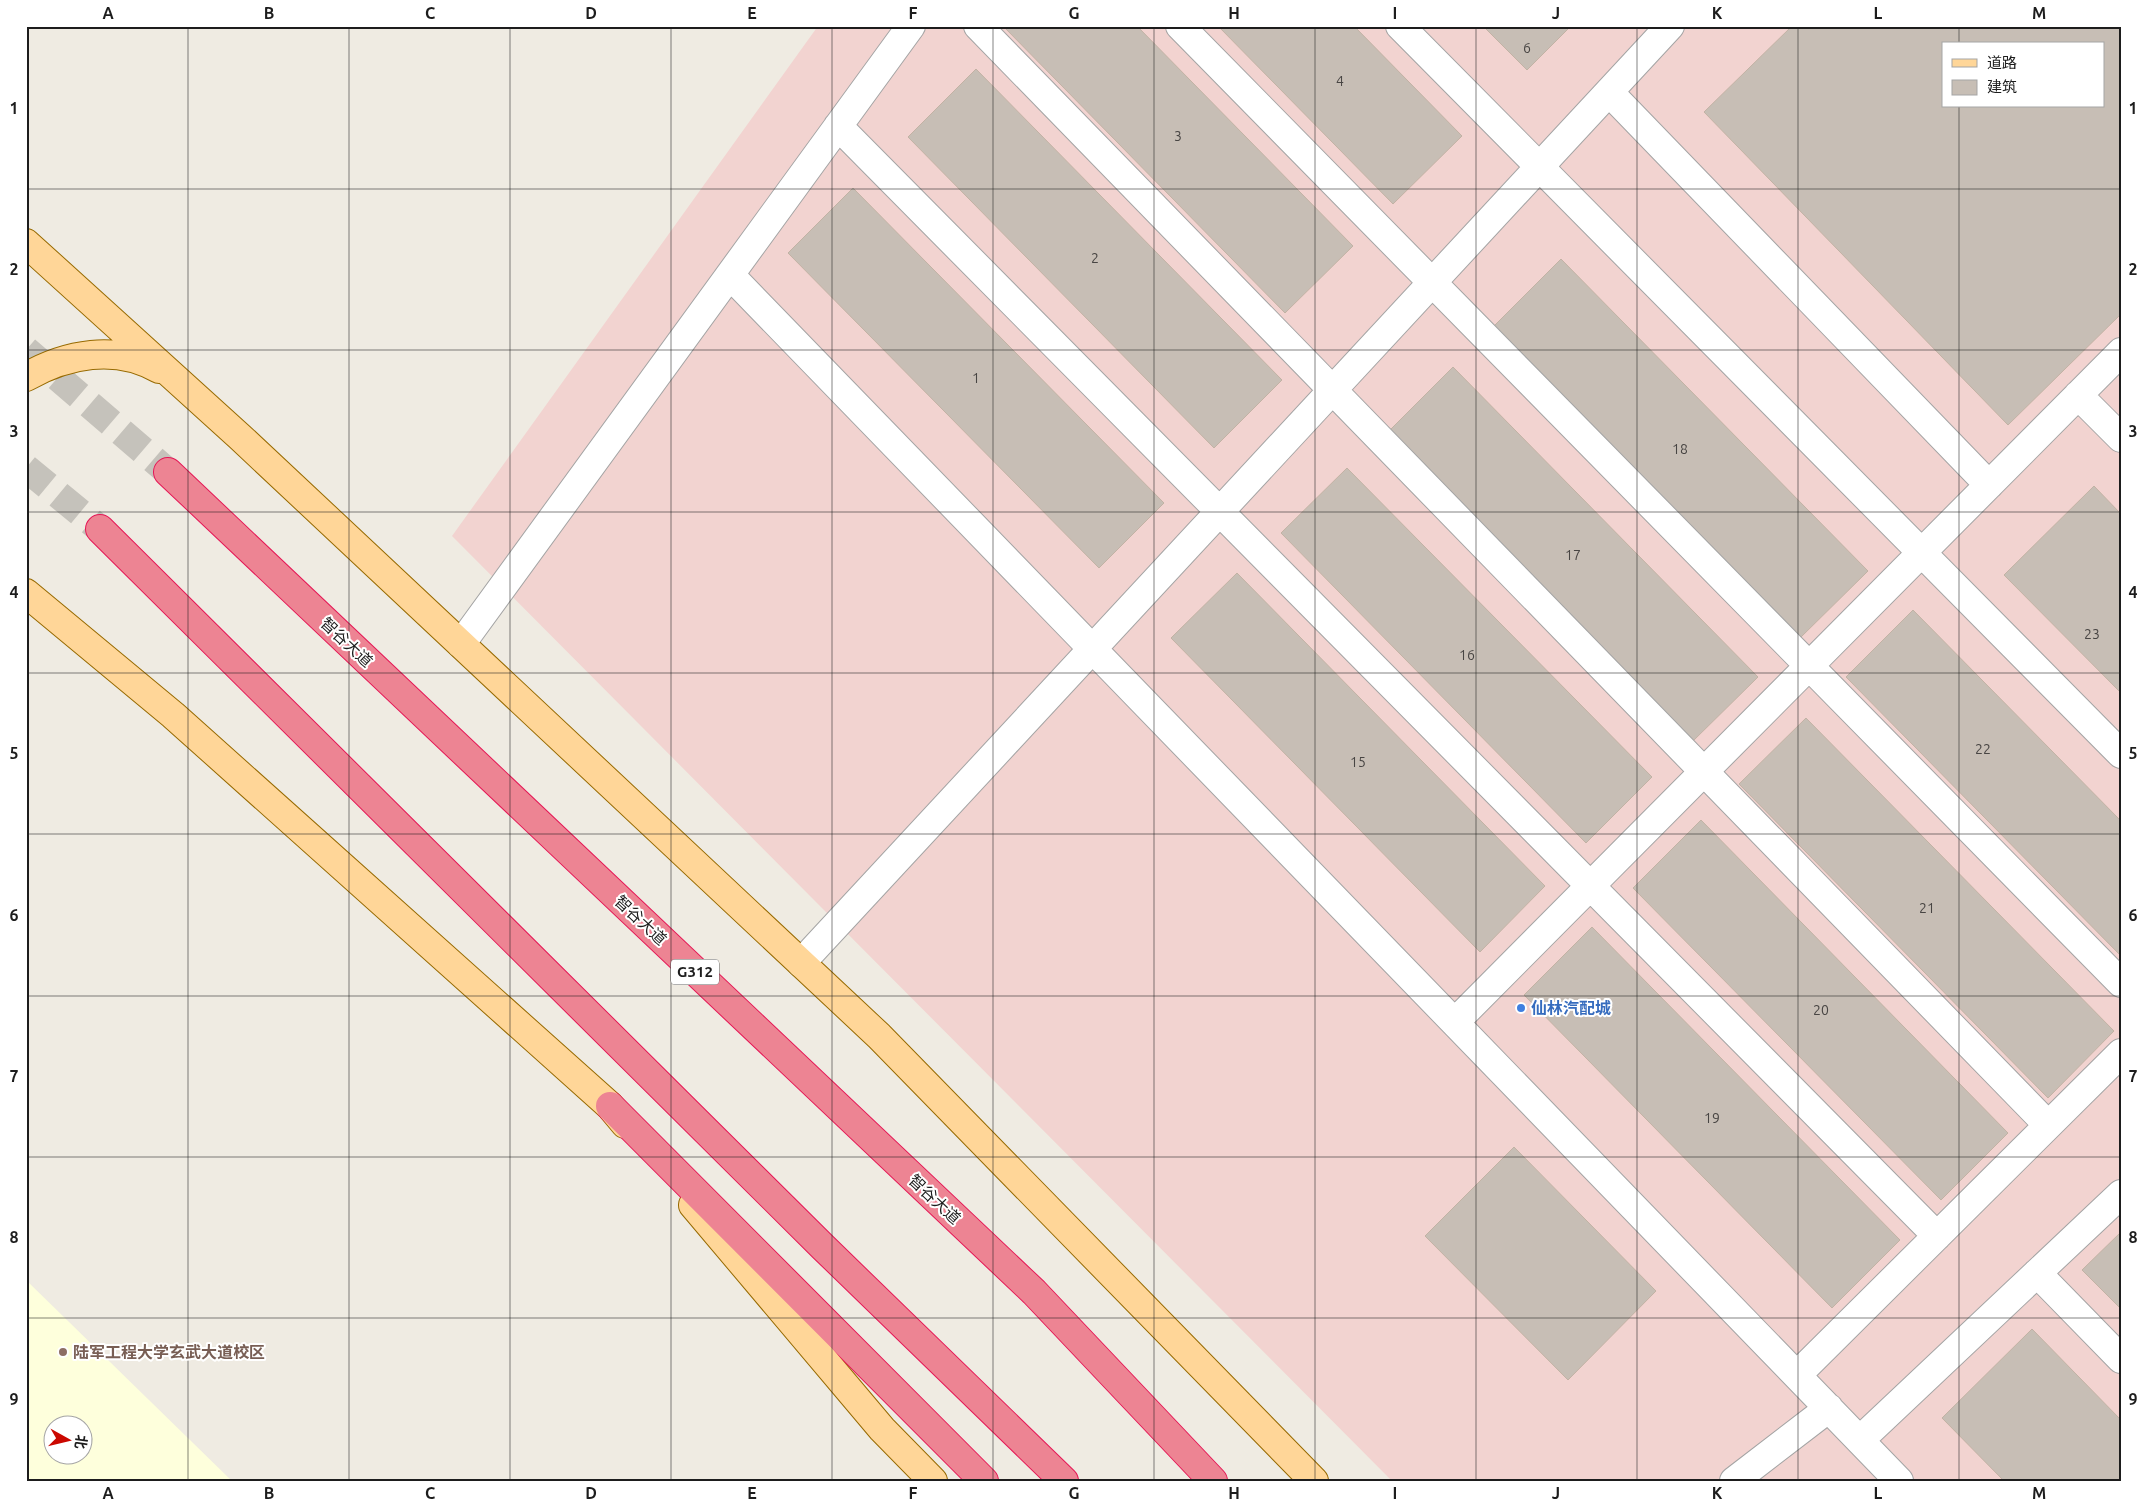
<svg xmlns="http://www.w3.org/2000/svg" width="2147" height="1507" viewBox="0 0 2147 1507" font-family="Ubuntu,'Noto Sans SC',sans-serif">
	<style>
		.commercial { fill: #f2d3d0; fill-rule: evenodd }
		.education { fill: #feffdc; fill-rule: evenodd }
		.building { fill: #c7beb5; stroke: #c2b2a4; fill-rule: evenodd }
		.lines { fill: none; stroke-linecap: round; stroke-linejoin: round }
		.highway-tunnel { stroke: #c5c2bb; stroke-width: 28; stroke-dasharray: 28 14; stroke-linecap: butt }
		.minor-casing { stroke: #a4a4a4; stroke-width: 30 }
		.major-casing { stroke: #976a00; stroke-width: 30 }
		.highway-casing { stroke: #e51756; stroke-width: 30 }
		.minor { stroke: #fff; stroke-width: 28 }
		.major { stroke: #ffd698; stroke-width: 28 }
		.highway { stroke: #ed8493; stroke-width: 28 }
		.grid { fill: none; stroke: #1d1d1d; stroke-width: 1; stroke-opacity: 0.55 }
		.shop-dot { fill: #3f7fe0; stroke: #fff; stroke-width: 2 }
		.education-dot { fill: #8d6e63; stroke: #fff; stroke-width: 2 }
		.labels { text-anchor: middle; stroke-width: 4; stroke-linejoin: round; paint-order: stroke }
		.number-label { font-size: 14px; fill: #484543 }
		.shield { fill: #fff; stroke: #616161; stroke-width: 1 }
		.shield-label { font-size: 15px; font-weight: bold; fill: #1d1d1d }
		.street-label { font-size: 16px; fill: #1d1d1d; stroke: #fff }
		.shop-label { font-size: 16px; font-weight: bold; fill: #366cbe; stroke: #fff; text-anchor: start }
		.education-label { font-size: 16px; font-weight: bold; fill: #785e54; stroke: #fff; text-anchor: start }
		.neatline { fill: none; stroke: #1d1d1d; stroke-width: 2 }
		.grid-label { font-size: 16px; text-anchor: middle; font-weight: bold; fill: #1d1d1d }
	</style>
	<rect width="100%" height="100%" fill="#efebe2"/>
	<path class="commercial" d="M 818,26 L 2121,26 L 2121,1481 L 1392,1481 L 452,536 ZM 1943,44 L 2103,44 L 2103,106 L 1943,106 Z"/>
	<path class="education" d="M 26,1280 L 232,1481 L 26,1481 ZM 52,1424 L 82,1424 L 82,1454 L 52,1454 Z"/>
	<path class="building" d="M 1003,26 L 1137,26 L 1353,246 L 1285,313 Z
		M 1218,26 L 1354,26 L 1462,136 L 1393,204 Z
		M 1483,26 L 1571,26 L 1527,70 Z
		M 1792,26 L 2121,26 L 2121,314 L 2008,425 L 1704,112 ZM 1943,44 L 2103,44 L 2103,106 L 1943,106 Z
		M 976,69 L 1282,380 L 1214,448 L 908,137 Z
		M 853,188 L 1164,503 L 1099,568 L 788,253 Z
		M 1561,259 L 1868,571 L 1799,639 L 1492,328 Z
		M 1453,367 L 1758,677 L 1692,742 L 1387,433 Z
		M 1347,468 L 1652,777 L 1586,843 L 1281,533 Z
		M 2094,486 L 2121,514 L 2121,693 L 2004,575 Z
		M 1237,573 L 1545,886 L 1480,952 L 1171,638 Z
		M 1913,610 L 2121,821 L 2121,956 L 1846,677 Z
		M 1806,718 L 2114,1031 L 2048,1098 L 1739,784 Z
		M 1701,820 L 2008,1133 L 1941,1200 L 1633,888 Z
		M 1592,927 L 1900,1240 L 1832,1308 L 1524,995 Z
		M 1514,1147 L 1656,1291 L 1568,1380 L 1425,1236 Z
		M 2121,1232 L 2121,1309 L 2082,1270 Z
		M 2032,1329 L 2121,1420 L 2121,1481 L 2004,1481 L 1942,1418 Z"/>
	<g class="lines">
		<path class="highway-tunnel" d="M 26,350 L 168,472
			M 26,468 L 100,529"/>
		<defs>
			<path id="minor" d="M 978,26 L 2048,1125
				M 1180,26 L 2121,983
				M 1400,26 L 2121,754
				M 1609,92 L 1989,485
				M 838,126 L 1937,1236
				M 730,275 L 1899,1481
				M 2078,395 L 2121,438
				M 461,644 L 911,26
				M 801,963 L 1670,26
				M 1455,1022 L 2121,352
				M 2037,1273 L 2121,1359
				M 1797,1375 L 2121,1053
				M 1860,1440 L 2121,1194
				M 1734,1481 L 1829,1408"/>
			<path id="major" d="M 26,243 L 240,437 L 879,1036 L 1314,1481
				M 26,377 C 66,354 116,344 159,369
				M 26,593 L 173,715 L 610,1106 L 625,1124
				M 693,1205 L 882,1429 L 933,1481"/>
			<path id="highway" d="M 168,472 L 1034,1292 L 1213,1481
				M 100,529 L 823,1247 L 1064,1481
				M 610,1106 L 984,1481"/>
		</defs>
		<use href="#minor" class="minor-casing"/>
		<use href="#major" class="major-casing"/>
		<use href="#highway" class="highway-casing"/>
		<use href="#minor" class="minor"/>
		<use href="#major" class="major"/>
		<use href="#highway" class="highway"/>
	</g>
	<path class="grid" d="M 188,26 L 188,1481M 349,26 L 349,1481M 510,26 L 510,1481M 671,26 L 671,1481M 832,26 L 832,1481M 993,26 L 993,1481M 1154,26 L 1154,1481M 1315,26 L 1315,1481M 1476,26 L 1476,1481M 1637,26 L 1637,1481M 1798,26 L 1798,1481M 1959,26 L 1959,44M 1959,106 L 1959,1481M 26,189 L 2121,189M 26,350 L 2121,350M 26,512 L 2121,512M 26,673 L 2121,673M 26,834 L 2121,834M 26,996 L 2121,996M 26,1157 L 2121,1157M 26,1318 L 2121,1318"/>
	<circle class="shop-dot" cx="1521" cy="1008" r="5"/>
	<circle class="education-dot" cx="63" cy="1352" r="5"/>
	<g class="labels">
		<g class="number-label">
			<text x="1527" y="53">6</text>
			<text x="1340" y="86">4</text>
			<text x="1178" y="141">3</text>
			<text x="1095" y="263">2</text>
			<text x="976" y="383">1</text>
			<text x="1680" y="454">18</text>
			<text x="1573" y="560">17</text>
			<text x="2092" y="639">23</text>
			<text x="1467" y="660">16</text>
			<text x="1983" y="754">22</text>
			<text x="1358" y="767">15</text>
			<text x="1927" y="913">21</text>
			<text x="1821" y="1015">20</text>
			<text x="1712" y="1123">19</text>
		</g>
		<rect class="shield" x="671" y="959.5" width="48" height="25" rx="4"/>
		<g class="shield-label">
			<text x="695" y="977">G312</text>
		</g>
		<g class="street-label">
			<text transform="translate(347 642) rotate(43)" y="6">智谷大道</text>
			<text transform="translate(641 920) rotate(43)" y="6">智谷大道</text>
			<text transform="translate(935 1199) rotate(43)" y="6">智谷大道</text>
		</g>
		<g class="shop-label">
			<text x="1531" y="1014">仙林汽配城</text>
		</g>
		<g class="education-label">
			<text x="73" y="1358">陆军工程大学玄武大道校区</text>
		</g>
	</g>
	<rect width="2147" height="1507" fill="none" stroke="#ffffff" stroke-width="55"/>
	<rect x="1942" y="42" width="162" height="65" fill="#ffffff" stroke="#a5a5a5"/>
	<rect x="1952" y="59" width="25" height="8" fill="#ffd698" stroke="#a5a5a5"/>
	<text x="1987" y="68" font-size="15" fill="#1d1d1d">道路</text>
	<rect x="1952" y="80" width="25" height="15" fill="#c7beb5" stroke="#a5a5a5"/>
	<text x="1987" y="92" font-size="15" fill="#1d1d1d">建筑</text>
	<g transform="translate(68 1440) rotate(98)"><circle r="24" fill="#ffffff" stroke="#a5a5a5"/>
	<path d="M0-4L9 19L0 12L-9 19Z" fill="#cb0800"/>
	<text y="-8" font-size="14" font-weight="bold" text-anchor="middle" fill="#1d1d1d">北</text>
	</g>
	<rect x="28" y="28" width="2092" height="1452" class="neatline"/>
	<g class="grid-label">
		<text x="108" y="19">A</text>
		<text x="269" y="19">B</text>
		<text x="430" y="19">C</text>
		<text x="591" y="19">D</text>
		<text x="752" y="19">E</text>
		<text x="913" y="19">F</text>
		<text x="1074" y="19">G</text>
		<text x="1234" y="19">H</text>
		<text x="1395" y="19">I</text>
		<text x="1556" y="19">J</text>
		<text x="1717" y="19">K</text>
		<text x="1878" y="19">L</text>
		<text x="2039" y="19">M</text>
		<text x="14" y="114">1</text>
		<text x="2133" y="114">1</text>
		<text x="14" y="275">2</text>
		<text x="2133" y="275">2</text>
		<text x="14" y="437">3</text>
		<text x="2133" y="437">3</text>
		<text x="14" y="598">4</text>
		<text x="2133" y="598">4</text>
		<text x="14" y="759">5</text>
		<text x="2133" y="759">5</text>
		<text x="14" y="921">6</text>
		<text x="2133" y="921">6</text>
		<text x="14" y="1082">7</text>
		<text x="2133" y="1082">7</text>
		<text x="14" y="1243">8</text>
		<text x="2133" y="1243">8</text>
		<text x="14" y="1405">9</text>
		<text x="2133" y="1405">9</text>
		<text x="108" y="1499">A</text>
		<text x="269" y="1499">B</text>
		<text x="430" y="1499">C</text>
		<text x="591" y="1499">D</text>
		<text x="752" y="1499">E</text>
		<text x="913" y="1499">F</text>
		<text x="1074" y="1499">G</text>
		<text x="1234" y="1499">H</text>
		<text x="1395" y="1499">I</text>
		<text x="1556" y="1499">J</text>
		<text x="1717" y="1499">K</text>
		<text x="1878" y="1499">L</text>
		<text x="2039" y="1499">M</text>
	</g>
</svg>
